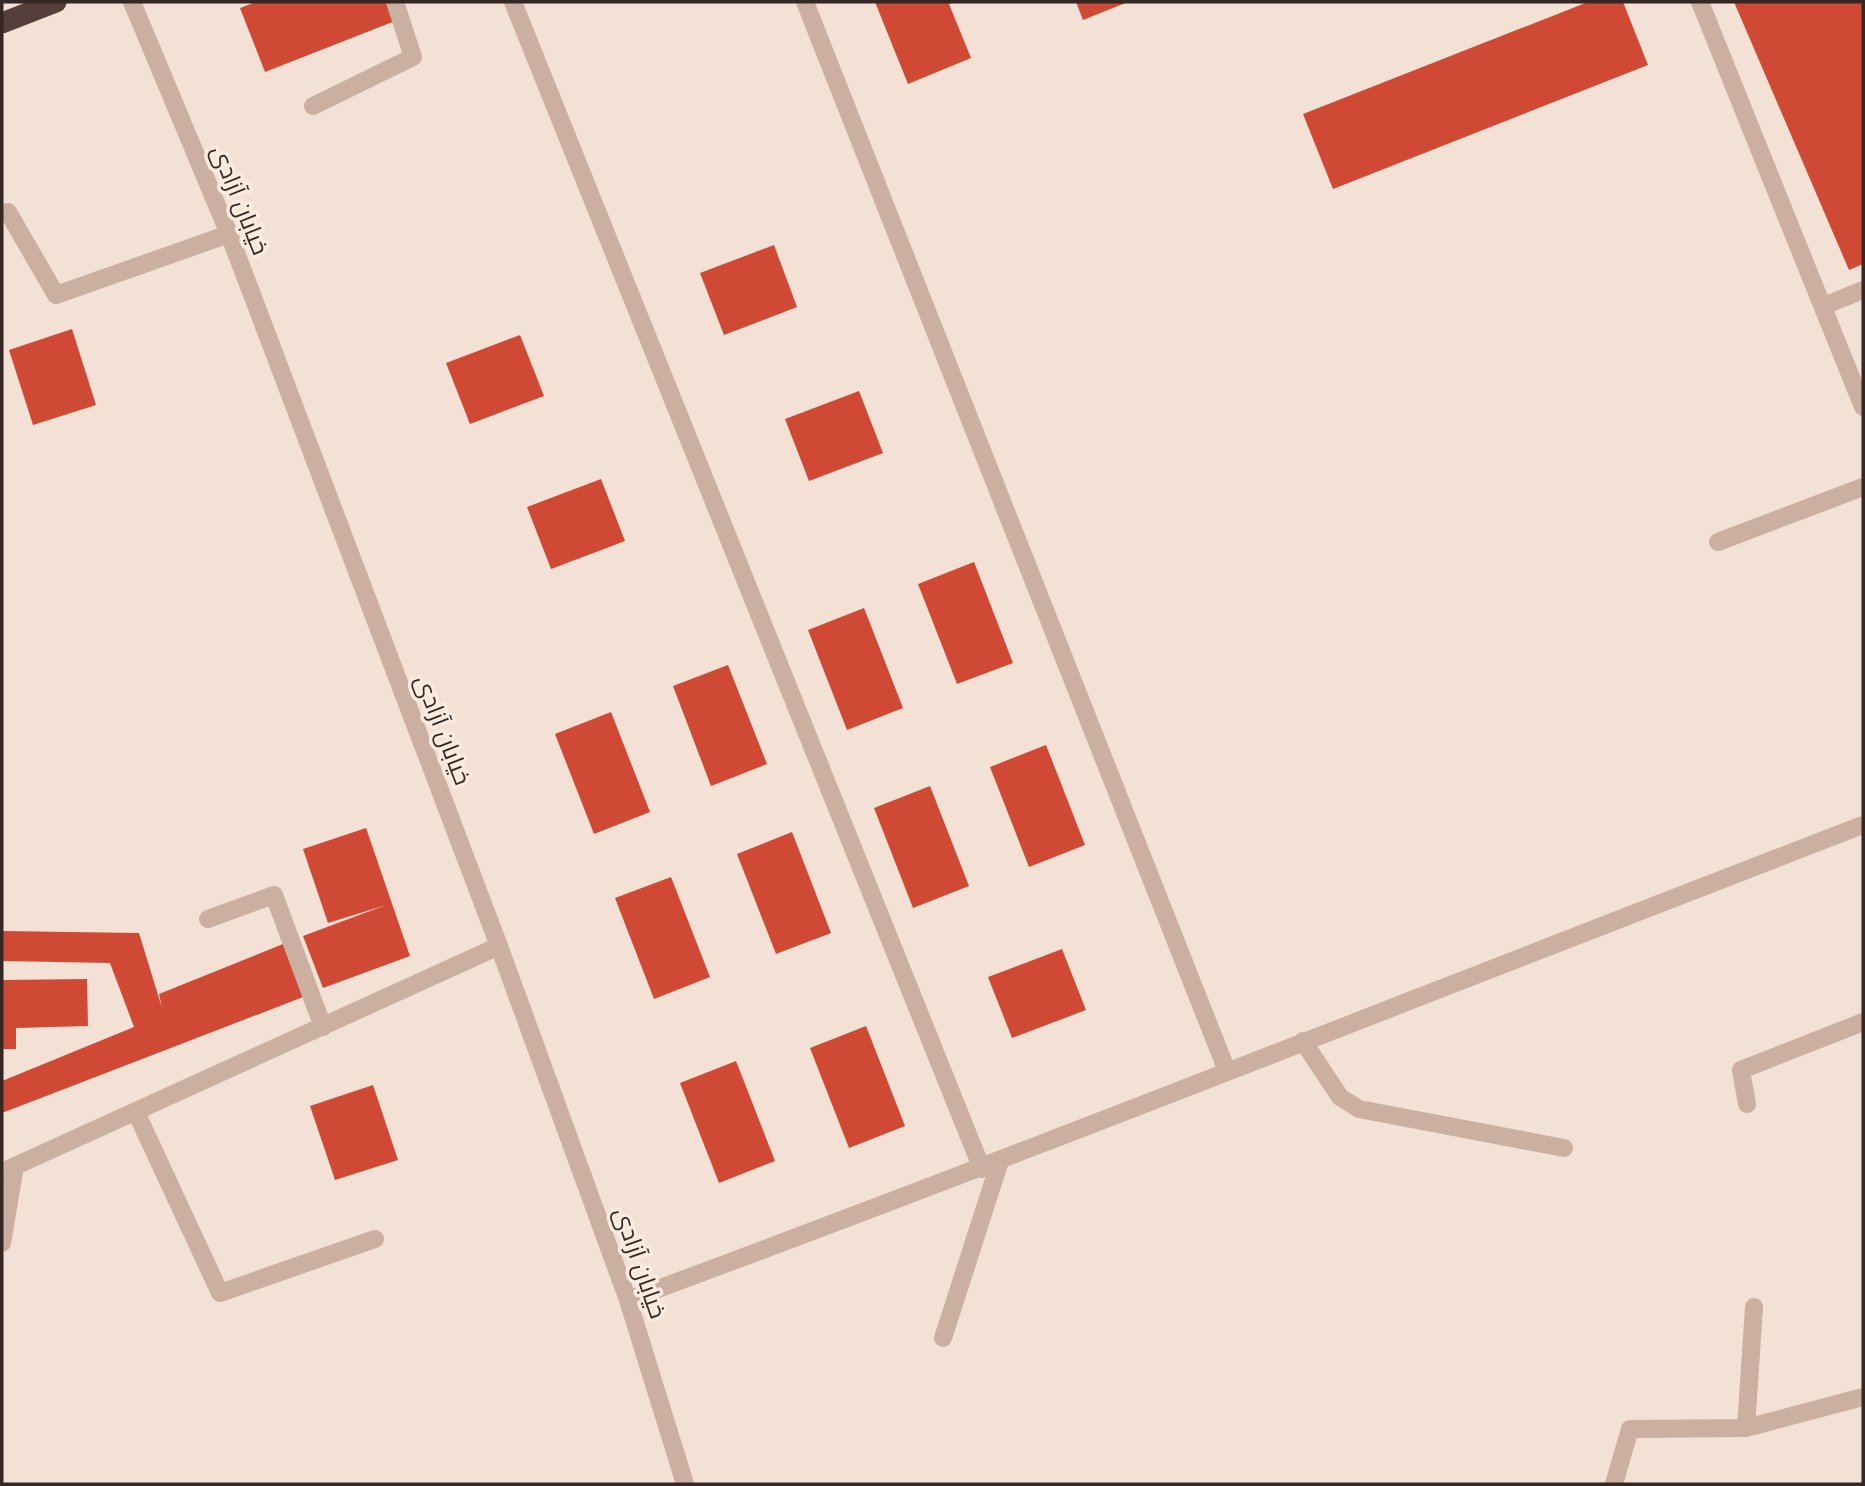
<svg xmlns="http://www.w3.org/2000/svg" width="1865" height="1486" viewBox="0 0 1865 1486" font-family="'Noto Sans',Cairo,sans-serif">
	<style>
		.building { fill: #d04935 }
		.lines { fill: none; stroke-linecap: round; stroke-linejoin: round }
		.minor { stroke: #cbafa0; stroke-width: 18 }
		.highway { stroke: #563f3a; stroke-width: 21 }
		.labels { text-anchor: middle; stroke-width: 7; stroke-linejoin: round; paint-order: stroke }
		.street-label { font-size: 24px; fill: #342724; stroke: #faebe0 }
	</style>
	<rect width="100%" height="100%" fill="#f2e1d4"/>
	<path class="building" d="M 256,2 L 388,2 L 395,21 L 265,72 L 240,8 Z
		M 875,2 L 955,2 L 949,4 L 971,58 L 908,84 Z
		M 1076,2 L 1128,2 L 1083,20 Z
		M 1588,2 L 1623,2 L 1648,65 L 1333,189 L 1303,114 Z
		M 1734,2 L 1863,2 L 1863,264 L 1849,270 Z
		M 774,245 L 797,307 L 724,335 L 700,273 Z
		M 72,329 L 96,405 L 33,425 L 9,350 Z
		M 520,335 L 544,396 L 470,424 L 446,363 Z
		M 859,391 L 883,453 L 809,481 L 785,419 Z
		M 601,479 L 625,541 L 551,569 L 527,507 Z
		M 974,562 L 1013,663 L 957,684 L 918,584 Z
		M 864,608 L 903,708 L 847,730 L 808,630 Z
		M 728,665 L 767,764 L 711,786 L 673,686 Z
		M 611,712 L 650,812 L 594,834 L 555,734 Z
		M 1046,745 L 1085,845 L 1029,867 L 990,767 Z
		M 930,786 L 969,886 L 913,908 L 874,808 Z
		M 366,828 L 410,956 L 323,988 L 303,936 L 386,905 L 328,923 L 303,849 Z
		M 792,832 L 831,933 L 776,954 L 737,854 Z
		M 671,877 L 710,977 L 654,999 L 615,898 Z
		M 2,931 L 139,933 L 162,1008 L 159,994 L 283,944 L 303,997 L 2,1113 L 2,1081 L 134,1027 L 110,963 L 2,961 Z
		M 1062,949 L 1086,1010 L 1012,1038 L 988,977 Z
		M 87,979 L 88,1026 L 16,1028 L 16,1049 L 2,1049 L 2,980 Z
		M 866,1026 L 905,1126 L 849,1148 L 810,1048 Z
		M 736,1061 L 775,1161 L 719,1183 L 680,1083 Z
		M 373,1085 L 398,1160 L 335,1180 L 310,1106 Z"/>
	<g class="lines">
		<path class="minor" d="M 132,2 L 229,234 L 499,946 L 628,1300 L 685,1484
			M 513,2 L 982,1169
			M 805,2 L 1227,1071
			M 1700,2 L 1863,407
			M 313,106 L 413,57 L 395,2
			M 8,212 L 56,295 L 229,234
			M 1823,306 L 1863,290
			M 1718,542 L 1863,487
			M 208,919 L 274,895 L 323,1027
			M 1303,1041 L 1340,1097 L 1359,1109 L 1564,1148
			M 1747,1104 L 1741,1070 L 1863,1022
			M 136,1112 L 220,1293 L 375,1239
			M 2,1172 L 499,946
			M 2,1243 L 15,1166
			M 628,1300 C 1042,1147 1452,983 1863,825
			M 943,1338 L 1000,1161
			M 1746,1428 L 1754,1307
			M 1614,1484 L 1630,1429 L 1746,1428 L 1863,1397"/>
		<path class="highway" d="M 2,23 L 56,2"/>
	</g>
	<g class="labels">
		<g class="street-label">
			<text transform="translate(240 200) rotate(68)" y="8">خیابان آزادی</text>
			<text transform="translate(443 730) rotate(69)" y="8">خیابان آزادی</text>
			<text transform="translate(640 1263) rotate(71)" y="8">خیابان آزادی</text>
		</g>
	</g>
	<rect width="1865" height="1486" fill="none" stroke="#342724" stroke-width="7"/>
</svg>
